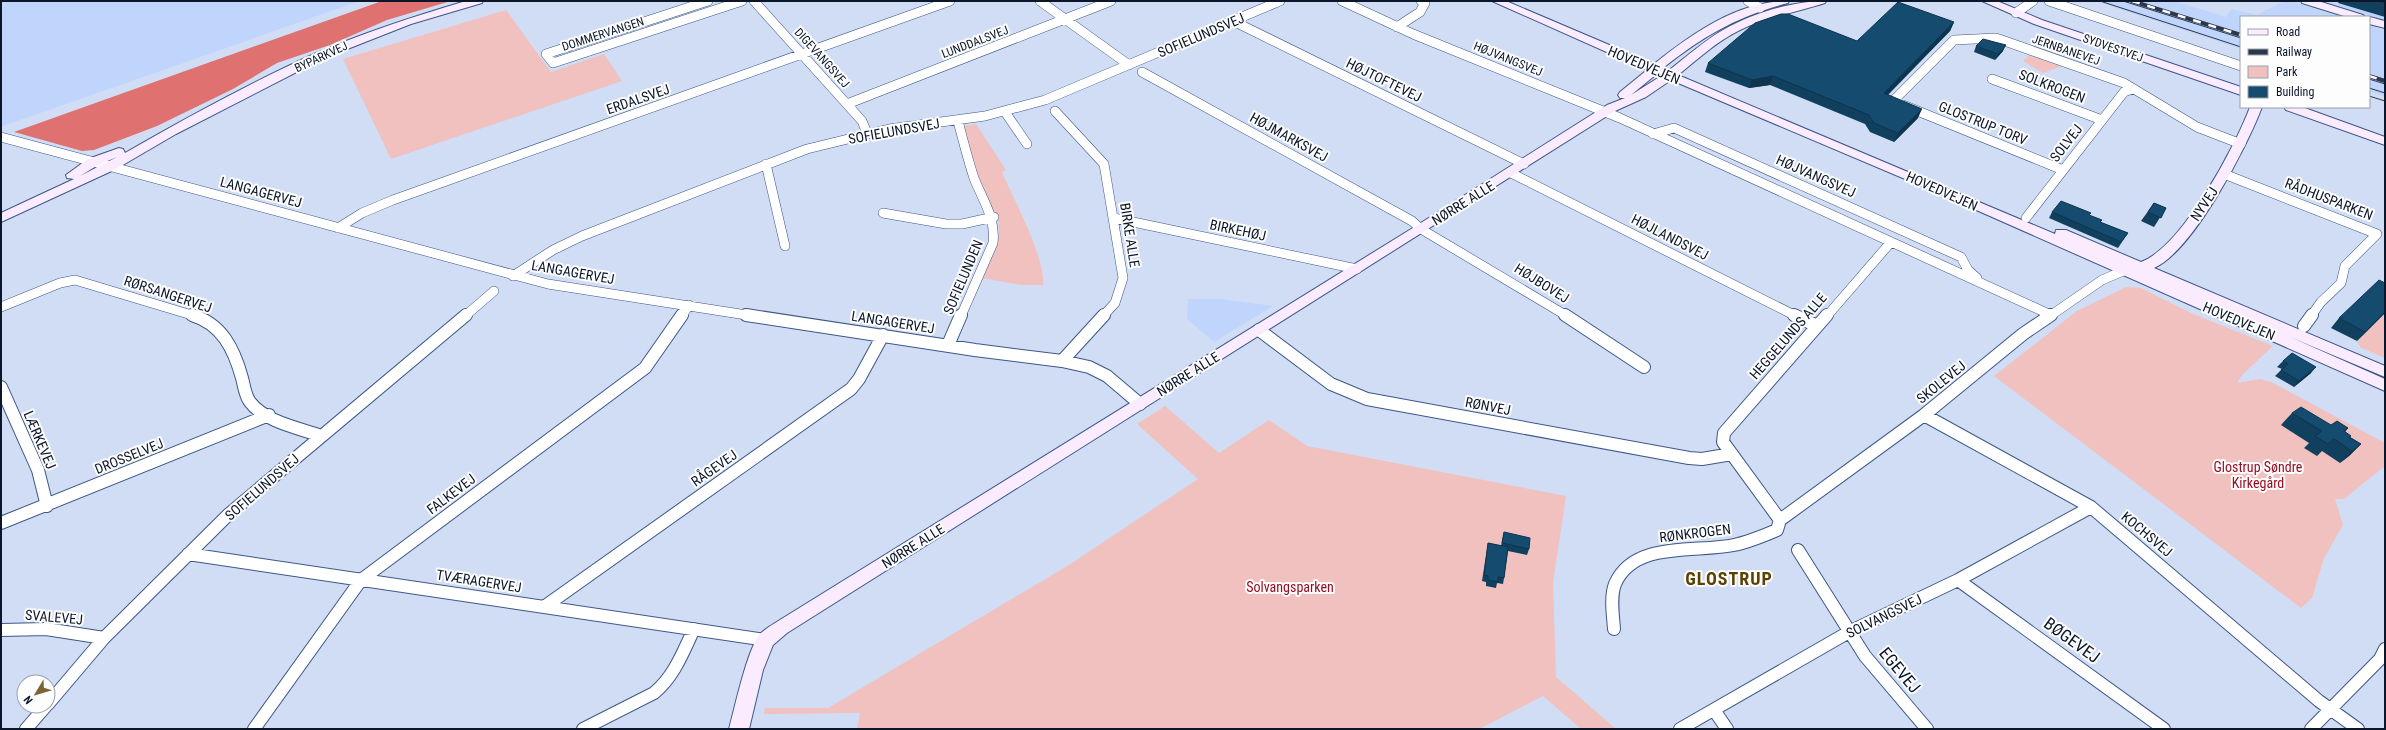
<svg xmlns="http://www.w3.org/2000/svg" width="2386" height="730" viewBox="0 0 2386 730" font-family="'Roboto Condensed',sans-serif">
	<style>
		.built { fill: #c0d5fb }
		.green { fill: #f0c1be }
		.forest { fill: #df7270 }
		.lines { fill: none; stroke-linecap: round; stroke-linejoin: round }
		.street-far1-casing { stroke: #3d5787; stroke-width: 10 }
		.street-casing { stroke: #3d5787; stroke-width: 14 }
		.secondary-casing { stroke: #3d5787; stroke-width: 2 }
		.street-far1 { stroke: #fff; stroke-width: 9 }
		.street { stroke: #fff; stroke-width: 12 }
		.secondary { fill: #fbebfe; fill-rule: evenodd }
		.tram { stroke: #2c374c; stroke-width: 1 }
		.rail-casing { stroke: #2c374c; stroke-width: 4 }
		.rail { stroke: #fdfdfd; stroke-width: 2.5; stroke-dasharray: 8; stroke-linecap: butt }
		.wall { fill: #11405f }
		.shaded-wall { fill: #0e344e }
		.building { fill: #144b6f; stroke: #0e344e }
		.labels { text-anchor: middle; stroke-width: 4; stroke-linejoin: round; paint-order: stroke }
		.far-street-label { font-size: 12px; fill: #0b162a; stroke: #fdfdfd }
		.street-label { font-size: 14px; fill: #0b162a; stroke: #fdfdfd }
		.park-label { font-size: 14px; fill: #970e22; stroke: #fdfdfd }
		.near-street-label { font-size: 17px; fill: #0b162a; stroke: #fdfdfd }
		.district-label { font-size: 18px; font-weight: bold; letter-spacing: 1px; fill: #5b4102; stroke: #fdfdfd }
	</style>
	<rect width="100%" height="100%" fill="#d0ddf4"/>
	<path class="built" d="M 1,1 L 360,1 L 3,126 L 1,126 Z
		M 2095,1 L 2174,1 L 2226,17 L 2231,9 L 2257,15 L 2280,3 L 2290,1 L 2342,17 L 2241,17 L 2241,49 Z
		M 2318,1 L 2385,1 L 2385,21 Z
		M 2369,25 L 2385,30 L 2385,97 L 2369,91 Z
		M 1188,299 L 1219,299 L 1273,306 L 1214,342 L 1187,319 Z"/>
	<path class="green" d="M 506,10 L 551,72 L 604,54 L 622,81 L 391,159 L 343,59 Z
		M 2029,55 L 2062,66 L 2043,73 L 2023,61 Z
		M 976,124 L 1006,170 L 1002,172 C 1013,198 1046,259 1043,285 L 1021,285 L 982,278 L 998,243 L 999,224 L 979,182 L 962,126 Z
		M 2126,287 L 2141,288 L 2193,314 L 2273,346 L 2243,374 L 2237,383 L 2260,379 L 2271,382 L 2385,443 L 2385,466 L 2344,499 L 2335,499 L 2343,525 L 2324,558 L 2312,598 L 2301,608 L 1994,376 L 2077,311 Z
		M 2385,313 L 2385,358 L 2360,347 L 2357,341 Z
		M 1165,406 L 1219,453 L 1269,420 L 1307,446 L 1566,496 L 1553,583 L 1556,677 L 1616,729 L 1581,729 L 1543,696 L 1479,729 L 857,729 L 860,713 L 764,714 L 765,708 L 828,708 L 1069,565 L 1198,479 L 1137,424 Z"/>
	<path class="forest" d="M 382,1 L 451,1 L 387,20 L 330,45 L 277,63 L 233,89 L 157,126 L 94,150 L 82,151 L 14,132 Z"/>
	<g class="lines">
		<defs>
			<path id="street-far1" d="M 708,1 L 546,54 L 553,63 L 742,1
				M 754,1 L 862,121 L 867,133
				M 1040,1 L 1129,65
				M 1342,1 L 1413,34 L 1620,118 L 2051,315
				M 1748,1 L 1760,8
				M 2049,1 L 2241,66
				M 2016,13 L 2033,1
				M 1233,21 L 1524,164
				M 1397,27 L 1420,12 L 1425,3 L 1421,1
				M 1142,72 L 1412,221 L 1421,229 L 1567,316
				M 1992,79 L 2102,120
				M 847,104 L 1111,1
				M 1055,111 L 1104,164 L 1123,278 L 1115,303 L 1103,316
				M 1005,112 L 1027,144
				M 958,121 C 963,140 968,160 974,178 C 983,201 996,218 993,243 L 961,316
				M 1653,134 L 1674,128 L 1961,257 L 1968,270 L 1977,278
				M 1,137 L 548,284 L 753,316
				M 766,164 L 785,246
				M 2063,170 L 1893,101 L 1954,40 L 1996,38 L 2124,83 L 2197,127 L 2241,144
				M 1511,173 L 1796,316
				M 2224,174 L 2377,234 L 2345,266 L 2341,283 L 2321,302 L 2311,316
				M 883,213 L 946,224 L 962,224 L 994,217
				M 1114,218 L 1357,269
				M 2026,218 L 2124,92 L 2132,89
				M 338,228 L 362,213 L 393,200 L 950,1
				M 513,276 L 553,250 L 582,236 L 807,149 L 889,129 L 985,116 L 1045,100 L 1280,1
				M 1,307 L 60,283 L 75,280 L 195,316
				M 465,316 L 494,291
				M 682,316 L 689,305
				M 1827,316 L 1891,242
				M 2050,316 L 2102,280 L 2123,271"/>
			<path id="street" d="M 192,315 C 222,324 234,349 242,378 C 244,385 245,396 250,402 C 265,422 299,428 321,436
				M 746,315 L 975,350 L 1062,361 L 1089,367 L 1107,376 L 1140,404
				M 1565,315 L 1644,367
				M 1794,315 L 1817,326
				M 2304,326 L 2312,315
				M 1259,330 L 1331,384 L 1367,399 L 1689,458 L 1702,459 L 1732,454
				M 948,345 L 961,315
				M 1062,361 L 1104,315
				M 1,387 L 38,470 L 47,506
				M 1924,415 L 2091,507 L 2319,701 L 2358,729
				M 1780,520 L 1924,415 L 2023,334 L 2051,315
				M 1780,520 L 1723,442 L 1724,433 L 1827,315
				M 1,523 L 269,415
				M 1798,550 L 1865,656 L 1927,729
				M 188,554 L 766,640
				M 1958,580 L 2164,729
				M 544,607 L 851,389 L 859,379 L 883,335
				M 1614,629 C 1613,615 1610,597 1615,584 C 1634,540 1697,553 1734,545 C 1749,542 1763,536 1777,530 L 1780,520
				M 1,630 L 46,629 L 104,638
				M 48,704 L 104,638 L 229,514 L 466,315
				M 1714,710 L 1727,729
				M 26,729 L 46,706
				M 254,729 L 361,580 L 645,368 L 682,315
				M 583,729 L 654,693 C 674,677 683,652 694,629
				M 1680,729 L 1849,632 L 1958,580 L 2091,507
				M 2311,729 L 2380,659 L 2385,649"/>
			<path id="secondary" d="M 466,1 L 483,1 L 482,3 L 411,24 L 322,59 L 176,134 L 116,169 L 1,222 L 1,213 L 74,179 L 67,178 L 66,175 L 88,159 L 119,148 L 123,149 L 125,153 C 186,118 250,83 314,54 C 363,33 415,16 466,1 ZM 117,157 L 80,176 L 98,165 Z
				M 1492,1 L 1506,1 L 1654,64 C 1693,33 1738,1 1789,1 L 1788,3 C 1738,16 1703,36 1663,68 L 1668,71 C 1686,57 1704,41 1723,30 C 1752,13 1793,1 1826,1 L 1825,3 C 1797,12 1767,17 1740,30 C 1717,41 1698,59 1678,75 L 2055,234 L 2056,230 L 2066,230 L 2141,262 C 2182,247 2235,147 2250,107 L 2262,107 C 2247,147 2193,251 2154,268 L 2385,366 L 2385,377 L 2290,337 L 2385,379 L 2385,391 L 1931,190 L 1671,80 L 1646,97 L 1615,111 L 787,633 L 773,645 L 763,670 L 749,729 L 729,729 C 735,707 747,650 760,634 C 764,630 770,626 775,623 L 1416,226 L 1607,105 L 1625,98 L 1620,98 L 1618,95 L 1620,92 L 1647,70 ZM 1656,74 L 1661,76 L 1631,95 L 1653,77 Z
				M 1982,1 L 1997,1 L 2042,20 L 2241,87 L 2241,95 L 2034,24 Z
				M 2301,1 L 2318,1 L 2363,15 L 2365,17 L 2347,17 L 2302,3 Z
				M 2368,17 C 2373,17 2379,20 2385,21 L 2385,28 L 2369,24 Z
				M 2284,107 L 2302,107 L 2385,137 L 2385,145 L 2286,110 Z"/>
		</defs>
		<use href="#street-far1" class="street-far1-casing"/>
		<use href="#street" class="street-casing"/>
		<use href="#secondary" class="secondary-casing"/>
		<use href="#street-far1" class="street-far1"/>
		<use href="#street" class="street"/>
		<use href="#secondary" class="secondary"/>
		<path class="tram" d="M 2100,1 L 2241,47
			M 2123,1 L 2241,38
			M 2369,79 L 2385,84
			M 2369,88 L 2385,93
			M 2369,96 L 2385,101"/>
		<defs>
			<path id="rail" d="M 2132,1 L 2241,35
				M 2369,76 L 2385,81"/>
		</defs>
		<use href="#rail" class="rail-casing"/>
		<use href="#rail" class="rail"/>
	</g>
	<path class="wall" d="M 2339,1 L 2385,1 L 2385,17 L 2338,3 Z
		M 1954,22 L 1950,31 L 1888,95 L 1918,118 L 1894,142 L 1870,132 L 1865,124 L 1770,85 L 1749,88 L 1705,72 L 1708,63 L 1857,41 Z
		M 1976,46 L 2003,51 L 1995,60 L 1974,52 Z
		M 2154,203 L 2166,208 L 2154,227 L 2141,221 Z
		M 2052,212 L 2089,215 L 2100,222 L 2128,233 L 2118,248 L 2049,218 Z
		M 2385,313 L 2357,341 L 2331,328 L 2339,318 Z
		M 2283,361 L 2311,373 L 2294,387 L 2275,376 L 2282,369 L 2277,367 Z
		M 2292,413 L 2331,425 L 2348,428 L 2345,432 L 2350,437 L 2361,444 L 2349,456 L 2340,463 L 2322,451 L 2317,456 L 2304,448 L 2309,443 L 2281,425 Z
		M 1504,532 L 1529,549 L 1527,555 L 1508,551 L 1504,578 L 1503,584 L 1497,583 L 1496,588 L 1486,586 L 1486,582 L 1482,581 L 1487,549 L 1488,543 L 1501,546 Z"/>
	<path class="shaded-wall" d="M 1954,22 L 1950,31 L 1880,102 L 1884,93 Z
		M 2006,45 L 2003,51 L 1995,60 L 1998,54 Z
		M 1773,76 L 1770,85 L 1749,88 L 1752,80 Z
		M 1922,109 L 1918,118 L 1894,142 L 1898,133 Z
		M 2385,312 L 2385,313 L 2357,341 L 2365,332 Z
		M 2316,367 L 2311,373 L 2294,387 L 2299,381 Z
		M 2361,444 L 2349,456 L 2340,463 L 2352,451 Z"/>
	<path class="building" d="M 2378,1 L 2385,1 L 2385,3 Z
		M 1898,2 L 1954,22 L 1884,93 L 1922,109 L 1898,133 L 1874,123 L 1869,115 L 1773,76 L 1752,80 L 1708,63 L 1755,23 L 1781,14 L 1788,14 L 1857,41 Z
		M 1983,39 L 2006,45 L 1998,54 L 1976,46 Z
		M 2061,201 L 2091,213 L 2089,215 L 2102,220 L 2100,222 L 2128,233 L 2121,242 L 2052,212 Z
		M 2154,203 L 2166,208 L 2161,218 L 2148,212 Z
		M 2379,280 L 2385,283 L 2385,312 L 2365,332 L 2339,318 Z
		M 2292,353 L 2316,367 L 2299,381 L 2281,370 L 2288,364 L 2283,361 Z
		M 2301,407 L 2331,425 L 2337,421 L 2348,428 L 2344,431 L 2351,436 L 2349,437 L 2361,444 L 2352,451 L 2334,439 L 2328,444 L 2315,436 L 2322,431 L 2292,413 Z
		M 1504,532 L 1530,538 L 1529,549 L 1502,543 Z
		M 1488,543 L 1508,547 L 1504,578 L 1498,577 L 1498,582 L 1488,580 L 1488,576 L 1484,575 Z"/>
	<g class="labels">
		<g class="far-street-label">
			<text transform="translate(603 34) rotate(-18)" y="4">DOMMERVANGEN</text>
			<text transform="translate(975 42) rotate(-21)" y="4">LUNDDALSVEJ</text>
			<text transform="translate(2113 48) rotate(19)" y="4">SYDVESTVEJ</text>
			<text transform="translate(2066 50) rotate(19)" y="4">JERNBANEVEJ</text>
			<text transform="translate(321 57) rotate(-25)" y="4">BYPARKVEJ</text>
			<text transform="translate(822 58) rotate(48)" y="4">DIGEVANGSVEJ</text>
			<text transform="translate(1508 59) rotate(22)" y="4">HØJVANGSVEJ</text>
		</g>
		<g class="street-label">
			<text transform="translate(1201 35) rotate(-23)" y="5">SOFIELUNDSVEJ</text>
			<text transform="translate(1644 65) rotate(23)" y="5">HOVEDVEJEN</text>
			<text transform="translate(1384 80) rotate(26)" y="5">HØJTOFTEVEJ</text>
			<text transform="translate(2052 86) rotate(21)" y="5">SOLKROGEN</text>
			<text transform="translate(638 99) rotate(-19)" y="5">ERDALSVEJ</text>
			<text transform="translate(1983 123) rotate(22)" y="5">GLOSTRUP TORV</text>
			<text transform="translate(894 131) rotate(-10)" y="5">SOFIELUNDSVEJ</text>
			<text transform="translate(1289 137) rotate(29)" y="5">HØJMARKSVEJ</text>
			<text transform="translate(2066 143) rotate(-52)" y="5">SOLVEJ</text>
			<text transform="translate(1816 176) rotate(24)" y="5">HØJVANGSVEJ</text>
			<text transform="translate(1942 191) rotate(24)" y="5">HOVEDVEJEN</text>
			<text transform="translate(261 192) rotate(15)" y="5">LANGAGERVEJ</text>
			<text transform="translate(2329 199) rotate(21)" y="5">RÅDHUSPARKEN</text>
			<text transform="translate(1463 203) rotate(-32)" y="5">NØRRE ALLE</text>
			<text transform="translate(2204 204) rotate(-56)" y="5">NYVEJ</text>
			<text transform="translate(1238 230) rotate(12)" y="5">BIRKEHØJ</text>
			<text transform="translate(1130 235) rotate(81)" y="5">BIRKE ALLE</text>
			<text transform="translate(1670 237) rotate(27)" y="5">HØJLANDSVEJ</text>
			<text transform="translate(573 272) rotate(10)" y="5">LANGAGERVEJ</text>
			<text transform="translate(963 277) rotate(-67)" y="5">SOFIELUNDEN</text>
			<text transform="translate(1542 283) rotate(32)" y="5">HØJBOVEJ</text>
			<text transform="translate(168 294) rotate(18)" y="5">RØRSANGERVEJ</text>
			<text transform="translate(2239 321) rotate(23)" y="5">HOVEDVEJEN</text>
			<text transform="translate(893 322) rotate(9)" y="5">LANGAGERVEJ</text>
			<text transform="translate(1788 336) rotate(-49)" y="5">HEGGELUNDS ALLE</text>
			<text transform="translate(1188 374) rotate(-32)" y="5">NØRRE ALLE</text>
			<text transform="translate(1941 382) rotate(-39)" y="5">SKOLEVEJ</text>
			<text transform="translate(1488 406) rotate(11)" y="5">RØNVEJ</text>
			<text transform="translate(40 440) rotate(67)" y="5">LÆRKEVEJ</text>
			<text transform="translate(129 456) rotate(-22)" y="5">DROSSELVEJ</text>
			<text transform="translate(714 468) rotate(-35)" y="5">RÅGEVEJ</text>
			<text transform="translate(262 487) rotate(-41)" y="5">SOFIELUNDSVEJ</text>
			<text transform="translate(451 494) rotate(-37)" y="5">FALKEVEJ</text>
			<text transform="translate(1695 533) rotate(-7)" y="5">RØNKROGEN</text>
			<text transform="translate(2147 534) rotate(40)" y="5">KOCHSVEJ</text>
			<text transform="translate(913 546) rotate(-32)" y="5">NØRRE ALLE</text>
			<text transform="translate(479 581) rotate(9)" y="5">TVÆRAGERVEJ</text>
			<text transform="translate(1884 616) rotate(-26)" y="5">SOLVANGSVEJ</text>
			<text transform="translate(54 617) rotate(5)" y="5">SVALEVEJ</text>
		</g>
		<g class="park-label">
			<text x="2258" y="472">Glostrup Søndre<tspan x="2258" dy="16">Kirkegård</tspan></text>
			<text x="1290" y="592">Solvangsparken</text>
		</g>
		<g class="near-street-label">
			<text transform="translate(2072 640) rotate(36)" y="6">BØGEVEJ</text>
			<text transform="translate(1900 670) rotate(50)" y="6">EGEVEJ</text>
		</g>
		<g class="district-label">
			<text x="1729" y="585">GLOSTRUP</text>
		</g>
	</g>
	<rect width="2386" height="730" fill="none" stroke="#0b162a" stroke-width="4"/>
	<rect x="2240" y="16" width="130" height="92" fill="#fdfdfd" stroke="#9ca1a9"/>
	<rect x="2248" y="29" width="20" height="6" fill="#fbebfe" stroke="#9ca1a9"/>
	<text x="2276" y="36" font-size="12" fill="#0b162a">Road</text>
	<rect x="2248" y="49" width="20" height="6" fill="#2c374c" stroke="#9ca1a9"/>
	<text x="2276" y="56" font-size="12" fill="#0b162a">Railway</text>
	<rect x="2248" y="66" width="20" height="12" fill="#f0c1be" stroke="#9ca1a9"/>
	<text x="2276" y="76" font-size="12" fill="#0b162a">Park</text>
	<rect x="2248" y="86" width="20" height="12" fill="#144b6f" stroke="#9ca1a9"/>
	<text x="2276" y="96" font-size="12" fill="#0b162a">Building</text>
	<g transform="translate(36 694) rotate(232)"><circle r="19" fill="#fdfdfd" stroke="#9ca1a9"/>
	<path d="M0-3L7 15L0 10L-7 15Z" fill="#7d6435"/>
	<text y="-6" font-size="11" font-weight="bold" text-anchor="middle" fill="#0b162a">N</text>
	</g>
</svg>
